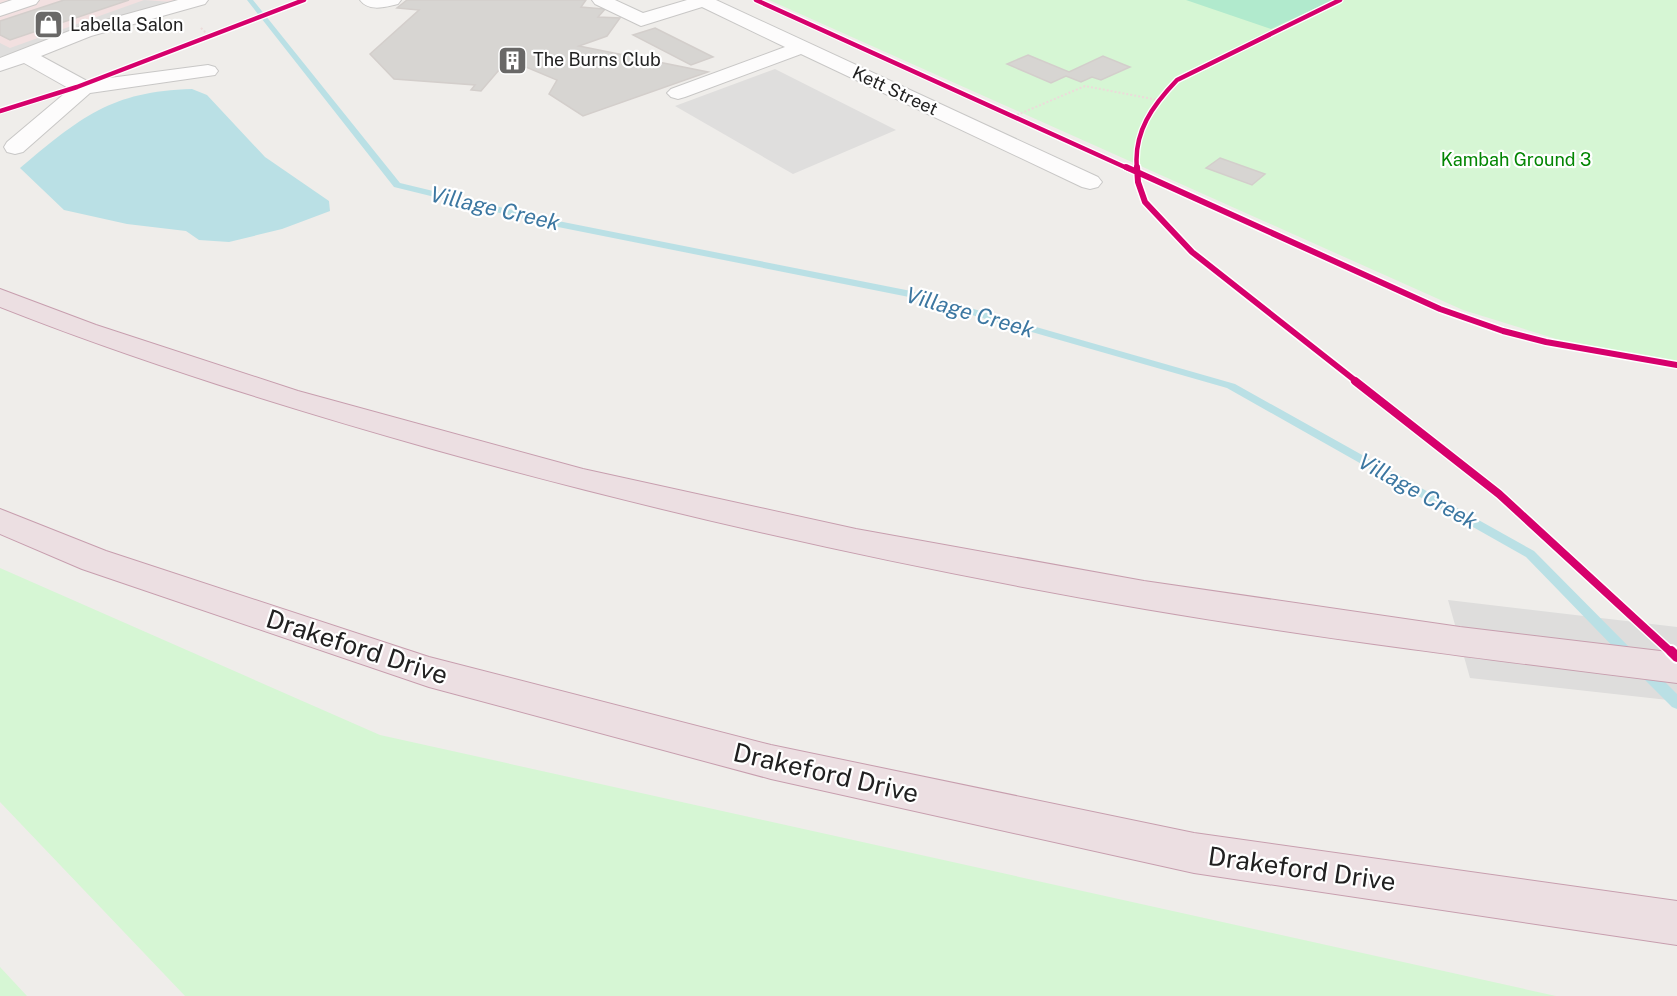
<svg xmlns="http://www.w3.org/2000/svg" width="1677" height="996" viewBox="0 0 1677 996" font-family="'Public Sans',sans-serif">
	<style>
		.commercial { fill: #f2e0e0 }
		.park { fill: #d6f6d4 }
		.pitch { fill: #b1eacd }
		.parking { fill: #dfdedd }
		.water { fill: #bae0e5 }
		.pier { fill: #dedddc }
		.lines { fill: none; stroke-linecap: round; stroke-linejoin: round }
		.stream { fill: #bae0e5; fill-rule: evenodd }
		.building { fill: #d7d5d2; stroke: #d3cecb; stroke-width: 1.5 }
		.minor-casing { stroke: #c8c7c6; stroke-width: 2 }
		.highway-casing { stroke: #c79eae; stroke-width: 2 }
		.path { stroke: #ecdbda; stroke-width: 2; stroke-dasharray: 2 2; stroke-linecap: butt }
		.minor { fill: #fdfcfc; fill-rule: evenodd }
		.highway { fill: #ecdfe2; fill-rule: evenodd }
		.cycleway-far3-casing { stroke: #fff; stroke-width: 7 }
		.cycleway-far2-casing { stroke: #fff; stroke-width: 9 }
		.cycleway-far1-casing { stroke: #fff; stroke-width: 11 }
		.cycleway-casing { stroke: #fff; stroke-width: 14 }
		.cycleway-far3 { stroke: #d6006c; stroke-width: 4.5 }
		.cycleway-far2 { stroke: #d6006c; stroke-width: 6 }
		.cycleway-far1 { stroke: #d6006c; stroke-width: 8 }
		.cycleway { stroke: #d6006c; stroke-width: 10 }
		.labels { text-anchor: middle; stroke-width: 4.5; stroke-linejoin: round; paint-order: stroke }
		.far-poi-label { font-size: 18px; fill: #212121; stroke: #fff; text-anchor: start }
		.far-street-label { font-size: 18px; fill: #212121; stroke: #fff }
		.far-park-label { font-size: 18px; fill: #038603; stroke: #fff }
		.water-label { font-size: 22px; font-style: italic; fill: #3c77a1; stroke: #fff }
		.near-street-label { font-size: 26px; fill: #212121; stroke: #fff }
	</style>
	<rect width="100%" height="100%" fill="#efedea"/>
	<path class="commercial" d="M 0,0 L 188,0 L 0,63 Z"/>
	<path class="park" d="M 769,0 L 1677,0 L 1677,361 L 1566,342 L 1463,310 Z
		M 0,568 L 380,735 L 1556,996 L 185,996 L 0,802 Z
		M 0,967 L 27,996 L 0,996 Z"/>
	<path class="pitch" d="M 1186,0 L 1333,0 L 1271,29 Z"/>
	<path class="parking" d="M 144,0 L 172,2 L 0,60 L 0,43 L 10,48 Z
		M 775,69 L 896,130 L 793,174 L 675,106 Z"/>
	<path class="water" d="M 192,89 L 207,95 L 265,157 L 329,201 L 330,211 L 282,229 L 229,242 L 199,240 L 186,231 L 127,224 L 64,210 L 20,168 C 80,118 111,91 192,89 Z"/>
	<path class="pier" d="M 1448,600 L 1677,627 L 1677,701 L 1470,678 Z"/>
	<g class="lines">
		<path class="stream" d="M 247,0 L 253,0 L 400,183 L 553,220 L 911,291 L 1235,384 L 1534,551 L 1639,657 L 1637,661 L 1632,662 L 1627,661 L 1526,557 L 1227,388 L 909,297 L 553,226 L 394,187 Z
			M 1644,664 L 1649,666 L 1677,694 L 1677,709 L 1672,707 L 1639,674 L 1637,670 L 1639,666 Z"/>
	</g>
	<path class="building" d="M 64,0 L 129,0 L 10,40 L 0,35 L 0,21 Z
		M 407,0 L 586,0 L 581,7 L 605,9 L 598,17 L 620,18 L 607,36 L 579,46 L 708,72 L 583,116 L 549,94 L 557,80 L 526,67 L 499,70 L 481,91 L 471,90 L 475,85 L 394,79 L 370,54 L 419,10 L 397,8 Z
		M 655,28 L 713,57 L 691,65 L 633,35 Z
		M 1028,55 L 1069,72 L 1103,56 L 1130,67 L 1101,80 L 1092,77 L 1081,82 L 1066,76 L 1051,83 L 1007,64 Z
		M 1220,158 L 1265,174 L 1252,185 L 1206,168 Z"/>
	<g class="lines">
		<defs>
			<path id="minor" d="M 12,0 L 39,0 L 36,4 L 0,16 L 0,4 Z
				M 178,0 L 208,0 L 205,4 L 91,36 L 41,56 L 87,81 L 208,65 L 215,67 L 218,71 L 215,75 L 90,93 L 23,152 L 15,154 L 7,152 L 4,147 L 7,142 L 70,89 L 24,63 L 0,71 L 0,58 L 77,28 Z
				M 360,0 L 401,0 L 398,4 C 385,7 369,12 360,0 Z
				M 592,0 L 615,0 L 643,13 L 687,0 L 716,0 L 1098,177 L 1102,182 L 1098,187 L 1090,189 L 1082,187 L 801,54 L 685,97 L 678,99 L 671,97 L 667,93 L 671,89 L 785,47 L 702,7 L 641,26 L 595,4 Z"/>
			<path id="highway" d="M 0,289 L 96,325 L 298,391 L 583,469 L 856,529 L 1144,581 L 1460,627 L 1677,653 L 1677,683 C 1499,661 1322,639 1145,609 C 906,568 669,515 436,450 C 288,408 142,363 0,307 Z
				M 0,509 L 106,551 L 429,657 L 771,745 L 1194,833 L 1677,901 L 1677,945 L 1194,873 L 771,779 L 429,687 L 82,569 L 0,534 Z"/>
		</defs>
		<use href="#minor" class="minor-casing"/>
		<use href="#highway" class="highway-casing"/>
		<path class="path" d="M 201,28 L 209,36
			M 1017,115 L 1085,86 L 1158,100"/>
		<use href="#minor" class="minor"/>
		<use href="#highway" class="highway"/>
		<defs>
			<path id="cycleway-far3" d="M 756,0 L 1129,169
				M 0,111 L 77,87 L 304,0
				M 1137,169 C 1133,132 1153,105 1177,80 L 1340,0"/>
			<path id="cycleway-far2" d="M 1126,167 L 1440,309 L 1503,331 L 1546,342 L 1677,365
				M 1137,167 L 1138,182 L 1145,202 L 1192,252 L 1357,382"/>
			<path id="cycleway-far1" d="M 1355,381 L 1499,494 L 1672,653"/>
			<path id="cycleway" d="M 1671,651 L 1677,657"/>
		</defs>
		<use href="#cycleway-far3" class="cycleway-far3-casing"/>
		<use href="#cycleway-far2" class="cycleway-far2-casing"/>
		<use href="#cycleway-far1" class="cycleway-far1-casing"/>
		<use href="#cycleway" class="cycleway-casing"/>
		<use href="#cycleway-far3" class="cycleway-far3"/>
		<use href="#cycleway-far2" class="cycleway-far2"/>
		<use href="#cycleway-far1" class="cycleway-far1"/>
		<use href="#cycleway" class="cycleway"/>
	</g>
	<defs>
		<symbol id="shop-square" viewBox="-11 -11 22 22"><rect x="-9" y="-9" width="18" height="18" rx="4" fill="#696867" stroke="#fff"/><path d="M-5-2.5h2.3a2.7 3.5 0 0 1 5.4 0H5L5.5 6h-11ZM-1.5-2.5h3a1.5 2.3 0 0 0-3 0Z" fill="#fff"/></symbol>
		<symbol id="building-square" viewBox="-11 -11 22 22"><rect x="-9" y="-9" width="18" height="18" rx="4" fill="#696867" stroke="#fff"/><path d="M-4-6H4V6H1V3H-1V6H-4ZM-2.5-4.3h1.7v1.8h-1.7ZM.8-4.3h1.7v1.8H.8ZM-2.5-1h1.7V.8h-1.7ZM.8-1h1.7V.8H.8Z" fill="#fff"/></symbol>
	</defs>
	<g fill-rule="evenodd">
		<use href="#shop-square" x="32" y="8" width="33" height="33"/>
		<use href="#building-square" x="496" y="44" width="33" height="33"/>
	</g>
	<g class="labels">
		<g class="far-poi-label">
			<text x="70" y="31">Labella Salon</text>
			<text x="533" y="66">The Burns Club</text>
		</g>
		<g class="far-street-label">
			<text transform="translate(895 91) rotate(25)" y="6">Kett Street</text>
		</g>
		<g class="far-park-label">
			<text x="1516" y="166">Kambah Ground 3</text>
		</g>
		<g class="water-label">
			<text transform="translate(495 208) rotate(13)" y="8">Village Creek</text>
			<text transform="translate(970 312) rotate(16)" y="8">Village Creek</text>
			<text transform="translate(1418 491) rotate(29)" y="8">Village Creek</text>
		</g>
		<g class="near-street-label">
			<text transform="translate(357 647) rotate(18)" y="9">Drakeford Drive</text>
			<text transform="translate(826 773) rotate(13)" y="9">Drakeford Drive</text>
			<text transform="translate(1302 869) rotate(8)" y="9">Drakeford Drive</text>
		</g>
	</g>
</svg>
